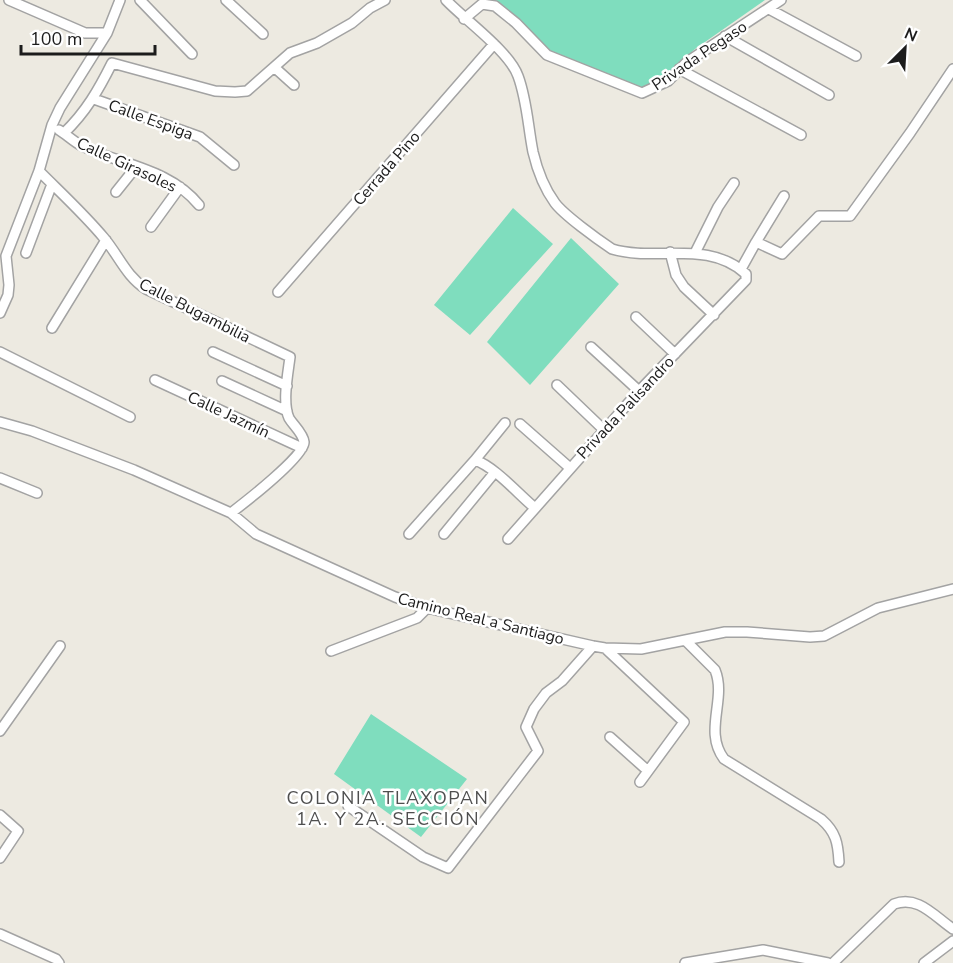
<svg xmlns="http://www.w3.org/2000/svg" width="953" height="963" viewBox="0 0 953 963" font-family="'Nunito Sans',sans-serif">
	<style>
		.pitch { fill: #7fddbe }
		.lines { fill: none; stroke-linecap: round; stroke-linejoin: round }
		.minor-casing { stroke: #a3a3a3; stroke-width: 12 }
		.minor { stroke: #fff; stroke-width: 9 }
		.labels { text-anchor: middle; stroke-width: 5; stroke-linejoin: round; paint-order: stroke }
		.street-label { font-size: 16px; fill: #1c1c1c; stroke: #fff }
		.neighbourhood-label { font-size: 18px; letter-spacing: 1.5px; fill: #4f4f4f; stroke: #fff }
	</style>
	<rect width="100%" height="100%" fill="#edeae1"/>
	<path class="pitch" d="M 488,0 L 765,0 L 695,49 L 662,80 L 641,92 L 551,51 L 509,12 Z
		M 513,208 L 553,244 L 470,335 L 434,305 Z
		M 571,238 L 619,284 L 530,385 L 487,342 Z
		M 371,714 L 467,779 L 421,837 L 334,774 Z"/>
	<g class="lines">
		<defs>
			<path id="minor" d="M 9,0 L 85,33 L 107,33
				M 140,0 L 192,54
				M 226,0 L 263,34
				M 446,0 C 465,20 509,51 518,76 C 527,100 528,127 533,152 C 537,169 544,188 555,203 C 564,215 597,239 612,249 C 655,262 708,239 746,274 L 746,280 L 639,391 L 508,539
				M 769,9 L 856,56
				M 464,19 L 482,4 L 495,6 L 516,23 L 547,55 L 642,93 L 668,81 L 687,62 L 781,0
				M 725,36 L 829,95
				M 274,67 L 294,85
				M 679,69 L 801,135
				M 94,99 L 200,137 L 234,165
				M 59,130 C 67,135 74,142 82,146 C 122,165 170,169 199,205
				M 64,133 C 86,112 99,89 112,63 L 215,91 L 235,92 L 247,91 L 290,53 L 317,43 L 352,23 L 370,8 L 385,0
				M 39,171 C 61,193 84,214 104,238 C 119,256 126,276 146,289 L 290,357 C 288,373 282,403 289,418 C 293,425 303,433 304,442 C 305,456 244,503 231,513
				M 116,192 L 136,167
				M 151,227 L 180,187
				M 756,242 L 784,196
				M 670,252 L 676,275 L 684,287 L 714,315
				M 26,253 L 52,184
				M 695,253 L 718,207 L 734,183
				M 741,269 L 756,242 L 782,254 L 819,216 L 850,216 L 910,133 L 953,69
				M 278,292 L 494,44
				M 0,313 L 8,295 L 9,285 L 6,256 L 39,171 L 52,125 L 60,108 L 107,33 L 120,0
				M 636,317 L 675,354
				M 52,328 L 106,240
				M 591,347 L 639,391
				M 0,352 L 130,417
				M 213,352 L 287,386
				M 155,380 L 302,448
				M 222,381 L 287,411
				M 557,385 L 604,430
				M 0,422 L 32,431 L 134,470 L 231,513 L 256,534 L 395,597 L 427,608 L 593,646 L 605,648 L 641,649 L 725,632 L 747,632 L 810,637 L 824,636 L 878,608 L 953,589
				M 520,424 L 570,468
				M 475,460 C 495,467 518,494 535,508
				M 0,478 L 37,493
				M 409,534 L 475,460 L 505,423
				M 444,534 L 495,472
				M 686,641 L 715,670 C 727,699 703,731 724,759 L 821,819 C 836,832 838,843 839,862
				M 605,648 L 684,722 L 640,782
				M 331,651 L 417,618 L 427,608
				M 0,731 L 60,646
				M 610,737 L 648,771
				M 348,806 L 423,857 L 448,868 L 538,751 L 526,727 L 534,709 L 546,693 L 562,681 L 593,646
				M 0,815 L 18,831 L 0,858
				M 0,934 L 56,959 L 59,963
				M 685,963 L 763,950 L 828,963
				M 833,963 L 894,904 C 918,895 934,916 953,929
				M 924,963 L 953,941"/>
		</defs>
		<use href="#minor" class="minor-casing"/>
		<use href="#minor" class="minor"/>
	</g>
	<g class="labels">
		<g class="street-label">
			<text transform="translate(699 55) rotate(-34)" y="6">Privada Pegaso</text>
			<text transform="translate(151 119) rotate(20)" y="6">Calle Espiga</text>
			<text transform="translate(127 164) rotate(25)" y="6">Calle Girasoles</text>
			<text transform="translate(386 168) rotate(-49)" y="6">Cerrada Pino</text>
			<text transform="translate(195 310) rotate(27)" y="6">Calle Bugambilia</text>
			<text transform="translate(625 407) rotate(-47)" y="6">Privada Palisandro</text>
			<text transform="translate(229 414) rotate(25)" y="6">Calle Jazmín</text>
			<text transform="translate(481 618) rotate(14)" y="6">Camino Real a Santiago</text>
		</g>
		<g class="neighbourhood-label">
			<text x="388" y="804">COLONIA TLAXOPAN<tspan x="388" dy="21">1A. Y 2A. SECCIÓN</tspan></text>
		</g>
	</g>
	<g transform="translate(905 48) rotate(24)" stroke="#ffffff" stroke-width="4.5" paint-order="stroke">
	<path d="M0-4.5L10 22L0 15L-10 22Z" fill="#1c1c1c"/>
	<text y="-9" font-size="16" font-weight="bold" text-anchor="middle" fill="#1c1c1c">N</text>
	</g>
	<path d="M21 45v9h134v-9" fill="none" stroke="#1c1c1c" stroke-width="3"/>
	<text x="30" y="45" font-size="18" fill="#1c1c1c" stroke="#ffffff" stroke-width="4.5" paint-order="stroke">100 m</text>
</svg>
